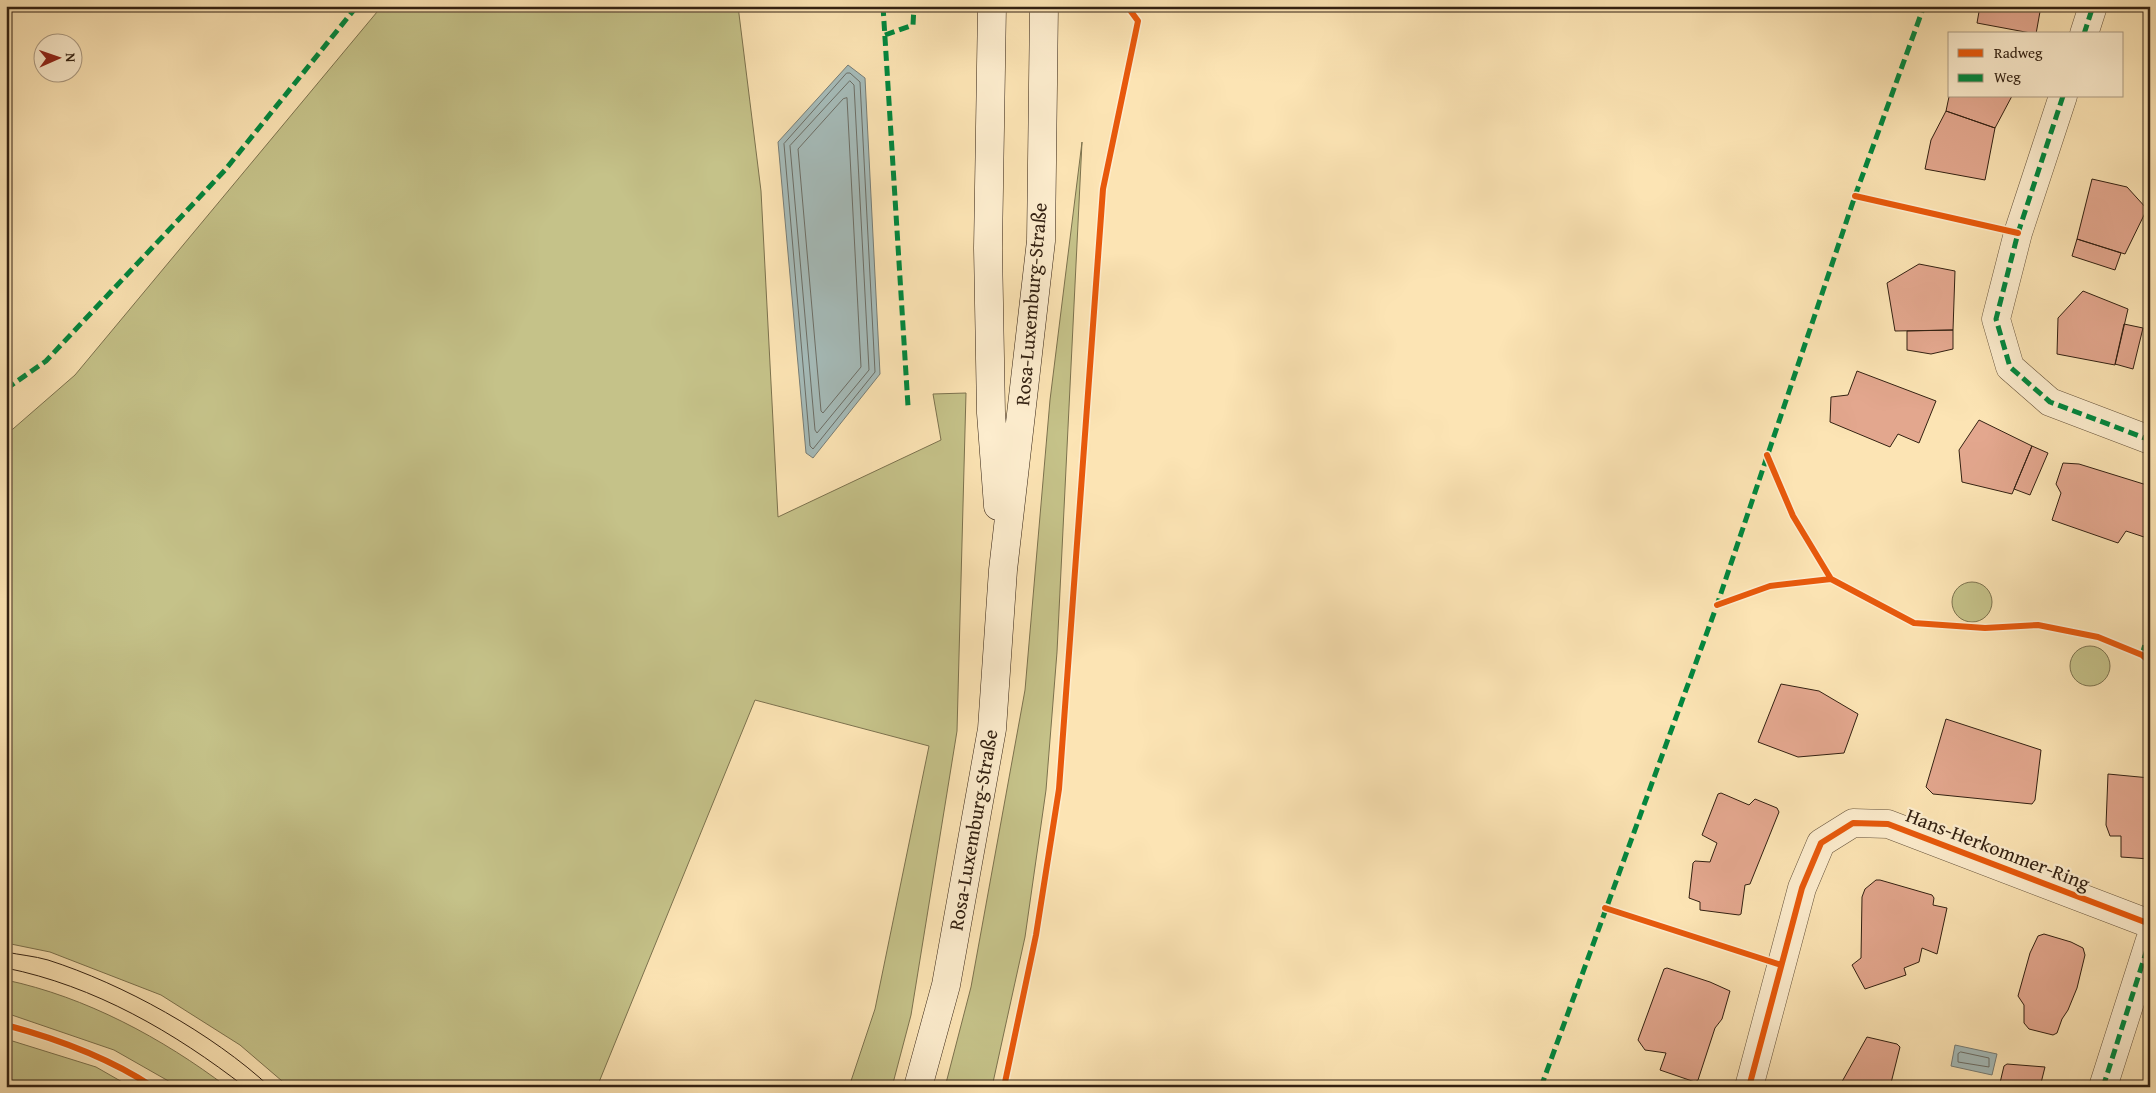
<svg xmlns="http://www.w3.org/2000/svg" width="2156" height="1093" viewBox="0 0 2156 1093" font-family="'Gentium Book Plus',serif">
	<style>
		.green { fill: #c5c289; stroke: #7c724e }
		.water { fill: #a5bbb9; stroke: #777d76 }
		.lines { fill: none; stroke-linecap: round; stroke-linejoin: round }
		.shore { stroke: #6c6e66; stroke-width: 1 }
		.building { fill: #e3a78e; stroke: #332112 }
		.street-casing { stroke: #65523a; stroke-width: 29 }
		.secondary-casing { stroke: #332112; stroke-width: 29 }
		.street { stroke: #fdedce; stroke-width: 28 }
		.secondary { stroke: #fdedce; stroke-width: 28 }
		.tram { stroke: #332112; stroke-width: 1 }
		.quiet { stroke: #00873e; stroke-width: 5; stroke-dasharray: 10 5; stroke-linecap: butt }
		.cycleway-casing { stroke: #fdedce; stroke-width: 9 }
		.cycleway { stroke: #e8590c; stroke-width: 6 }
		.labels { text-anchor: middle; stroke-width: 4.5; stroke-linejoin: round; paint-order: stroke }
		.street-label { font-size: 20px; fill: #332112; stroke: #fdedce }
	</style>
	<rect width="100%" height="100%" fill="#fce4b4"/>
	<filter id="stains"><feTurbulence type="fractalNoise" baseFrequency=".004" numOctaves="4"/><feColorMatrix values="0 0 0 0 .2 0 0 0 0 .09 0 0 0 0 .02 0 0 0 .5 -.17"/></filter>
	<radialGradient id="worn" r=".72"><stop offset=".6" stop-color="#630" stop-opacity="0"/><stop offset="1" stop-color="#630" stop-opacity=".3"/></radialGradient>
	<path class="green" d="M 382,6 L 738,6 L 761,191 L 778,517 L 941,440 L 933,394 L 966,393 L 957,731 L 911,1015 L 892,1087 L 849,1087 L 875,1009 L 929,746 L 755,700 L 597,1087 L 289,1087 L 240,1045 L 161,995 L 50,952 L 6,943 L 6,435 L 75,375 Z
		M 1082,142 L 1057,652 L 1046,790 L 1025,937 L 992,1087 L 945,1087 L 971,987 L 1025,690 L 1050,400 Z
		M1952 602a20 20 0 1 1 40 0a20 20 0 1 1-40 0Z
		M2070 666a20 20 0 1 1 40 0a20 20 0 1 1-40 0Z
		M 6,980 C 86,997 162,1038 227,1087 L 179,1087 L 114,1050 L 6,1013 Z
		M 6,1039 L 96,1067 L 131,1087 L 6,1087 Z"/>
	<path class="water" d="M 848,65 L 865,78 L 880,374 L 813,458 L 806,453 L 778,142 Z
		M 1955,1045 L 1997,1054 L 1992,1075 L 1951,1066 Z"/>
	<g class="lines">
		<path class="shore" d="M 847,73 L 850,73 L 860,82 L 875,372 L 813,449 L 810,446 L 784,144 Z
			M 850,81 L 854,85 L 869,370 L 817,433 L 815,430 L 790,146 Z
			M 847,98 L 861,367 L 823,413 L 821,411 L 798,149 L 843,99 Z
			M 1961,1052 L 1989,1058 L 1989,1067 L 1958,1062 L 1958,1054 Z"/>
	</g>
	<path class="building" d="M 1980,6 L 2041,6 L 2036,34 L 1977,23 Z
		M 1950,92 L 1950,96 L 2012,96 L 1995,128 L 1946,111 Z
		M 1946,111 L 1995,128 L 1985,180 L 1925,169 L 1931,140 Z
		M 2092,179 L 2127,187 L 2147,209 L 2125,254 L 2077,239 Z
		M 2077,239 L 2121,253 L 2115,270 L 2072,256 Z
		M 1919,264 L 1955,271 L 1953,330 L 1895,331 L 1887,283 Z
		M 2083,291 L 2128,309 L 2115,365 L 2057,354 L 2058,318 Z
		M 2124,324 L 2143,328 L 2133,369 L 2115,364 Z
		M 1953,330 L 1953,349 L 1931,354 L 1907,350 L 1907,331 Z
		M 1857,371 L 1936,401 L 1919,443 L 1898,434 L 1890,447 L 1830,422 L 1831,397 L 1848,395 Z
		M 1979,420 L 2032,446 L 2012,494 L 1962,482 L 1959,450 Z
		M 2032,446 L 2048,453 L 2030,495 L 2014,489 Z
		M 2063,463 L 2079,464 L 2150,486 L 2150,522 L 2144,537 L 2126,531 L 2118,543 L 2052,520 L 2061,493 L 2056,484 Z
		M 1781,684 L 1819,691 L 1858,714 L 1844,753 L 1798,757 L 1758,742 Z
		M 1946,719 L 2041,750 L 2035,800 L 2032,804 L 1933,794 L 1926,787 Z
		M 2108,774 L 2150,778 L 2150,859 L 2121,857 L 2121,836 L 2110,836 L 2106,825 Z
		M 1721,793 L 1749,805 L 1755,799 L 1777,808 L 1779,812 L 1750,884 L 1745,885 L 1741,914 L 1739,915 L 1700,910 L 1700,902 L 1689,898 L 1693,863 L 1695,861 L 1710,862 L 1717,843 L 1702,835 L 1718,794 Z
		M 1876,880 L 1880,880 L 1932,895 L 1934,898 L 1933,905 L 1947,908 L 1937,954 L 1922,948 L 1919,962 L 1904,968 L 1906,975 L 1865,989 L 1852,965 L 1861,958 L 1862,897 L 1865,889 Z
		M 2044,934 L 2071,942 L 2083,948 L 2085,955 L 2077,988 L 2068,1010 L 2062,1019 L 2057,1033 L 2053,1035 L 2029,1029 L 2024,1023 L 2024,1005 L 2018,996 L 2030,953 L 2038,936 Z
		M 1667,968 L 1710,982 L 1730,991 L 1722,1019 L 1715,1028 L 1698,1080 L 1695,1082 L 1660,1070 L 1666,1053 L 1645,1050 L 1638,1040 L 1664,969 Z
		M 1867,1037 L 1897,1044 L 1900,1047 L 1890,1087 L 1839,1087 Z
		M 2007,1064 L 2045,1067 L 2040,1087 L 1999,1087 L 2004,1066 Z"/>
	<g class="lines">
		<defs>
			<path id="street" d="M 2084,34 L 2093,6
				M 2063,96 L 2018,233 L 1996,319 L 2010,367 L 2050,402 L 2150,440
				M 1749,1087 L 1802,888 L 1821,843 L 1853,823 L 1888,824 L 2150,924
				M 2103,1087 L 2150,940"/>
			<path id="secondary" d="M 992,6 L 988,248 L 991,413 L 998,506
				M 918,1087 L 946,985 L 992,729 L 1003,570 L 1041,241 L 1044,6"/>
		</defs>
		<use href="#street" class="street-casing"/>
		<use href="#secondary" class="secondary-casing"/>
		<use href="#street" class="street"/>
		<use href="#secondary" class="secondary"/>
		<path class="tram" d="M 6,952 C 20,955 34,956 48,960 C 123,984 212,1033 270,1087
			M 6,968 C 95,986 174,1032 245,1087"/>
		<path class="quiet" d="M 883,6 L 908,406
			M 2084,34 L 2093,6
			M 885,35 L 913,25 L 914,6
			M 2063,96 L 2018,233 L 1996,319 L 2010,367 L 2050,402 L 2150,440
			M 6,389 L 46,361 L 225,170 L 357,6
			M 2142,655 L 2150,627
			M 1541,1087 L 1717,605 L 1855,196 L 1924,6
			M 2103,1087 L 2150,940"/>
		<defs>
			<path id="cycleway" d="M 1855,196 L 2018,233
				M 1767,455 L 1793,516 L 1831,579 L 1914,623 L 1985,628 L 2038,625 L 2098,637 L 2142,655 L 2150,662
				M 1717,605 L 1770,586 L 1831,579
				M 1605,908 L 1781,965
				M 6,1025 C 58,1039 108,1057 153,1087
				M 1004,1087 L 1036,935 L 1059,789 L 1103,189 L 1138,21 L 1127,6
				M 1749,1087 L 1802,888 L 1821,843 L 1853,823 L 1888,824 L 2150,924"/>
		</defs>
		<use href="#cycleway" class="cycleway-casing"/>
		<use href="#cycleway" class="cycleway"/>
	</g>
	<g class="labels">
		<g class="street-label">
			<text transform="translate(1031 304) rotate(-85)" y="7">Rosa-Luxemburg-Straße</text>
			<text transform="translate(973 830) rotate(-80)" y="7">Rosa-Luxemburg-Straße</text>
			<text transform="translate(1998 849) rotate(21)" y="7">Hans-Herkommer-Ring</text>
		</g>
	</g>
	<rect width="2156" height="1093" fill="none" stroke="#fce4b4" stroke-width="25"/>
	<rect x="8" y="8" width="2141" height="1078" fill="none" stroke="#332112" stroke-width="2.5"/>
	<rect x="12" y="12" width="2131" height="1068" fill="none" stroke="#332112"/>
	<rect x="1948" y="32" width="175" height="65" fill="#fdedce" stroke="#ac9b83"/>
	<rect x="1958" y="49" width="25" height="8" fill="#e8590c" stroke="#ac9b83"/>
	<text x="1994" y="58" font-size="15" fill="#332112">Radweg</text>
	<rect x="1958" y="74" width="25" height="8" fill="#00873e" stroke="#ac9b83"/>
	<text x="1994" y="82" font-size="15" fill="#332112">Weg</text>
	<g transform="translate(58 58) rotate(88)"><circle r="24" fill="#fdedce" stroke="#ac9b83"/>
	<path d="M0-4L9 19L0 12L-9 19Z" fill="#8f2418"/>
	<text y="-8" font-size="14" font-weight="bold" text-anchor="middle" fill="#332112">N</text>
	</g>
	<rect width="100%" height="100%" filter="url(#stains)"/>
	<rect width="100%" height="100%" fill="url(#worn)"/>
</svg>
